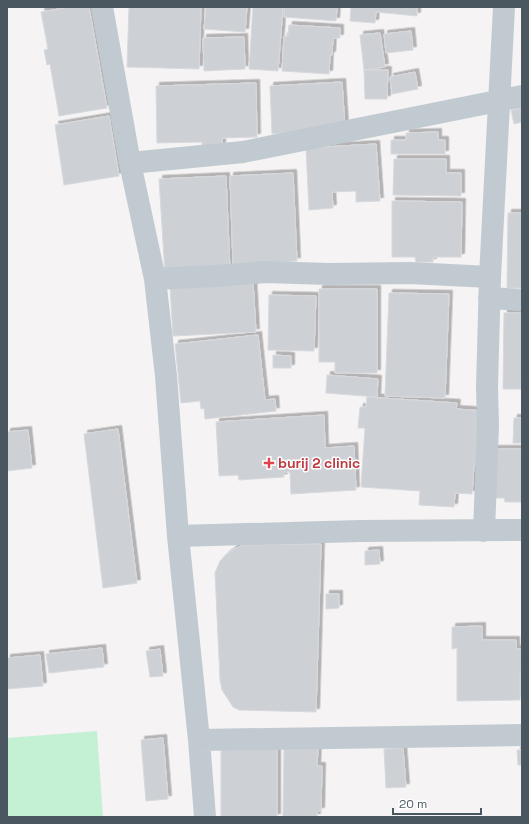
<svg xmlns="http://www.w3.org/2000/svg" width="529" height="824" viewBox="0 0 529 824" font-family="'Space Grotesk',sans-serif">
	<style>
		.green { fill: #c4f0d4 }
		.building { fill: #cdd0d5; stroke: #d7d9de; filter: url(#shadow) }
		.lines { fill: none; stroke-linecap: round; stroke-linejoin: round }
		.street { stroke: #c1cad1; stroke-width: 22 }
		.health-dot { fill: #e0444e; stroke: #fff; stroke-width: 1.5 }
		.labels { text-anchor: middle; stroke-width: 3; stroke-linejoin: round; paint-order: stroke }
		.health-label { font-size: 14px; font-weight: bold; fill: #be3a42; stroke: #fff; text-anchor: start }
	</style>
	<defs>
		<filter id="shadow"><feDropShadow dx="3.5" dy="-3.5" stdDeviation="0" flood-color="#0004"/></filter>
	</defs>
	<rect width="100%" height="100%" fill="#f5f3f3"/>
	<path class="green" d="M 97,731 L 103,817 L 7,817 L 7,738 Z"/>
	<path class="building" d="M 71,7 L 89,7 L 107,108 L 59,116 L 50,64 L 47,65 L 44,50 L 48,49 L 41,12 Z
		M 129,7 L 201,7 L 199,69 L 127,67 Z
		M 206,7 L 247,7 L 245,32 L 204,29 Z
		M 253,7 L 283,7 L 278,71 L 249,69 Z
		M 285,7 L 337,7 L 336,21 L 284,17 Z
		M 351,7 L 417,7 L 417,16 L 376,12 L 375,23 L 350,21 Z
		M 289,25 L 340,28 L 340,38 L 333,38 L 332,55 L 330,55 L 329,74 L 282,71 L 284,36 L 288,36 Z
		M 411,31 L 413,50 L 386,53 L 384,34 Z
		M 380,33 L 385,67 L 364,70 L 360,35 Z
		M 244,37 L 245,69 L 204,71 L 203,38 Z
		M 364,70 L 388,70 L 387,99 L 365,99 Z
		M 415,72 L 418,89 L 392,94 L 390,77 Z
		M 342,82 L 345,127 L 272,134 L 270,86 Z
		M 256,83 L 257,137 L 222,138 L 222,146 L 202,146 L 202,142 L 157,143 L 156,86 Z
		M 522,108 L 522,122 L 514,124 L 511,110 Z
		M 109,116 L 119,176 L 64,185 L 55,125 Z
		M 438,132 L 438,140 L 445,140 L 445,154 L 391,154 L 391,140 L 406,140 L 406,133 Z
		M 376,144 L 380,201 L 356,202 L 356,191 L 332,192 L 333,208 L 309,210 L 306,148 Z
		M 394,159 L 446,159 L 446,173 L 461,173 L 461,196 L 393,195 Z
		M 293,173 L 297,261 L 233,264 L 230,176 Z
		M 226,176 L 230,271 L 165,274 L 159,179 Z
		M 392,201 L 462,202 L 461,257 L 433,257 L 433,262 L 416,262 L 415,257 L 392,257 Z
		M 508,213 L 522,213 L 522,288 L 507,288 Z
		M 253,281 L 256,332 L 173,336 L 170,286 Z
		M 319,289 L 377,289 L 377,373 L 335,373 L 335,362 L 319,362 Z
		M 389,293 L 449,294 L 445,398 L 385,396 Z
		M 269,295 L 316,296 L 314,351 L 268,350 Z
		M 504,313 L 522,313 L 522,382 L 521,382 L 521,389 L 503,389 Z
		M 258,335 L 265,400 L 275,399 L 276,411 L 205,419 L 204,408 L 201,409 L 200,401 L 181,403 L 175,344 Z
		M 273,355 L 291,356 L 291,368 L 273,368 Z
		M 327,375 L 378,379 L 377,397 L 326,393 Z
		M 367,397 L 457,403 L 456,409 L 483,411 L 480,465 L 474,465 L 472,494 L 455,493 L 454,507 L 419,505 L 420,491 L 361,487 L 365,428 L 358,428 L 360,407 L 366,407 Z
		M 324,415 L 325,448 L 354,446 L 356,490 L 291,494 L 290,472 L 283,472 L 284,477 L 239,480 L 238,475 L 219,476 L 216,422 Z
		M 514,418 L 522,418 L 522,443 L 513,443 Z
		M 118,429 L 137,583 L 103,588 L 84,434 Z
		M 28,430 L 32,468 L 7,471 L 7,432 Z
		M 490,449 L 522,449 L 522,502 L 505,502 L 504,498 L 489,498 Z
		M 321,544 L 316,712 L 239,710 L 233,707 L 222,690 L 220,680 L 215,573 L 220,561 L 226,555 L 234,549 L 244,545 Z
		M 379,550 L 380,564 L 365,565 L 365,551 Z
		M 326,594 L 339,594 L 339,608 L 326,609 Z
		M 482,626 L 482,640 L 516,640 L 516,649 L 522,649 L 522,672 L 520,672 L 520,700 L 457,701 L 457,648 L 452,649 L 452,627 Z
		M 102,648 L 104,667 L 49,673 L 46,654 Z
		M 160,649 L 163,676 L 150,677 L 146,651 Z
		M 40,655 L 43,686 L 7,689 L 7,658 Z
		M 163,738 L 168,799 L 146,801 L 141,740 Z
		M 277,744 L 277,817 L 221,817 L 221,745 Z
		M 403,748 L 406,787 L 386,788 L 384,749 Z
		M 284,749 L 318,749 L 317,766 L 322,766 L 321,811 L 317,811 L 317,817 L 283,817 Z
		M 517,750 L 522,750 L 522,765 L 518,765 Z"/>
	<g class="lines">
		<path class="street" d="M 102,7 L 130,163 L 155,279 L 166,376 L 178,536 L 199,740 L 205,817
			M 130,163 L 243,152 L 522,96
			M 155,279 L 215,276 L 266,272 L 328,274 L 410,273 L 490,277
			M 489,298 L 522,300
			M 484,531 L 488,426 L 487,387 L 490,277 L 504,7
			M 178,536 L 360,531 L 522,530
			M 199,740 L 522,735"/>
	</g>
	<path class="health-dot" d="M267 457h4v4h4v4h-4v4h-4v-4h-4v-4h4z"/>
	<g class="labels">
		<g class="health-label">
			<text x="278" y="468">burij 2 clinic</text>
		</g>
	</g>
	<rect width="529" height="824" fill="none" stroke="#4b5760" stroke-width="16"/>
	<path d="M393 808v6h88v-6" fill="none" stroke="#4b5760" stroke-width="2"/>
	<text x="399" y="808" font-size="12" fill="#4b5760" stroke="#ffffff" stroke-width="3" paint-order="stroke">20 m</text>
</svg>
